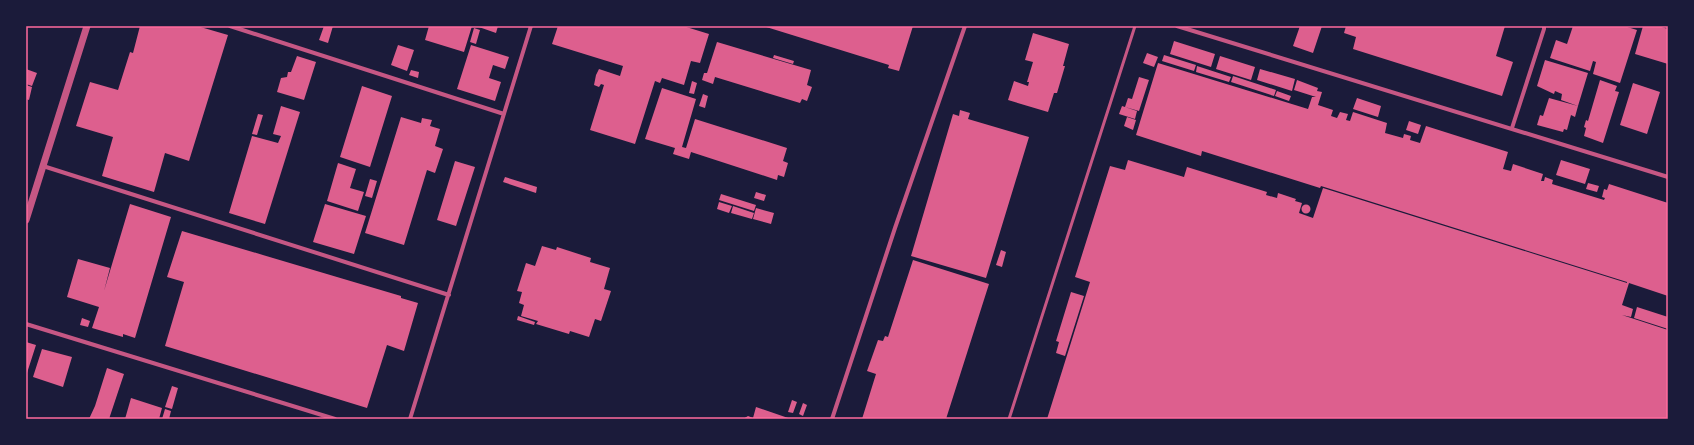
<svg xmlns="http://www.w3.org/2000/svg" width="1694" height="445" viewBox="0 0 1694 445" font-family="Merriweather,serif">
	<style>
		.building { fill: #dd5f8e }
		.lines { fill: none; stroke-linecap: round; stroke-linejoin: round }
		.service { stroke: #c65784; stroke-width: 3 }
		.minor { stroke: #c65784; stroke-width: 4 }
		.tertiary { stroke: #c65784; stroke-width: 7 }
		.neatline { fill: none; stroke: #ff6b9d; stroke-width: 1.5 }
	</style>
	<rect width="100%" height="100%" fill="#1b1b3a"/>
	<path class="building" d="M 140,26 L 197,26 L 228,35 L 189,161 L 165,153 L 154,192 L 102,176 L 113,137 L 76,126 L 90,82 L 118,90 L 130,52 L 133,53 Z
		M 324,26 L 333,26 L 328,43 L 319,40 Z
		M 429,26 L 472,26 L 464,52 L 425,40 Z
		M 476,26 L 498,26 L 496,33 Z
		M 558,26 L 683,26 L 709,34 L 700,63 L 691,61 L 684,85 L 662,78 L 660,83 L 655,81 L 635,144 L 590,130 L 604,85 L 601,84 L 599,87 L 594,85 L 596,75 L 599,69 L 620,76 L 623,66 L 552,44 Z
		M 763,26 L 913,26 L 899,71 L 888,68 L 889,65 Z
		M 1300,26 L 1322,26 L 1313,53 L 1293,46 Z
		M 1346,26 L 1505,26 L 1496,56 L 1513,62 L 1502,96 L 1353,49 L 1356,37 L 1344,33 Z
		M 1573,26 L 1624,26 L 1637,30 L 1620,83 L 1593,74 L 1596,62 L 1593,61 L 1590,71 L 1550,58 L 1556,40 L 1567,44 Z
		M 1643,26 L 1658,26 L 1668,29 L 1668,64 L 1635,54 Z
		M 474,28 L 480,30 L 476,44 L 470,42 Z
		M 1033,33 L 1069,44 L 1063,66 L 1065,66 L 1057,93 L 1054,93 L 1048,112 L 1008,100 L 1014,81 L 1028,86 L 1029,82 L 1027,82 L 1033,62 L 1025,60 Z
		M 1174,41 L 1215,54 L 1211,67 L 1170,54 Z
		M 717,42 L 811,70 L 807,85 L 812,87 L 807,101 L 802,99 L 800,103 L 715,77 L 713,84 L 702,80 L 704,73 L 707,73 Z
		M 398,45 L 414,50 L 407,71 L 391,65 Z
		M 471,45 L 509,57 L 505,69 L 493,65 L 489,78 L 501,82 L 495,101 L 457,89 Z
		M 1147,53 L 1158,57 L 1154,67 L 1143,63 Z
		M 774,55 L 794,61 L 793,64 L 773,58 Z
		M 1164,55 L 1196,65 L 1194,71 L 1162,61 Z
		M 297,56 L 316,62 L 304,100 L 277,92 L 281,78 L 287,77 L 288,72 L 291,72 Z
		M 1220,56 L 1255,67 L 1251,80 L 1216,69 Z
		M 1545,60 L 1588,73 L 1578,106 L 1561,100 L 1562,94 L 1555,91 L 1554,94 L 1537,86 Z
		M 1158,63 L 1308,109 L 1312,97 L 1316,97 L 1294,90 L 1297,80 L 1318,88 L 1317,91 L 1322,92 L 1318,105 L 1333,110 L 1331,116 L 1337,118 L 1340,112 L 1348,114 L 1346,120 L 1350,121 L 1353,112 L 1387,123 L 1385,133 L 1403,138 L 1404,134 L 1411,136 L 1410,140 L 1420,143 L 1426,126 L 1508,152 L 1503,169 L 1511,171 L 1513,164 L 1543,174 L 1541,181 L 1544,181 L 1545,177 L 1553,180 L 1552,184 L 1604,200 L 1605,198 L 1602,197 L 1604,189 L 1607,190 L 1609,184 L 1668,203 L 1668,296 L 1629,283 L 1622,305 L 1633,309 L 1631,317 L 1622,315 L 1668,330 L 1668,419 L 1047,419 L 1090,282 L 1075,277 L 1110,166 L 1125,170 L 1128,160 L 1184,177 L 1187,167 L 1267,192 L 1266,195 L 1277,198 L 1278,193 L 1296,199 L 1295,201 L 1302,203 L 1299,213 L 1313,218 L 1323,188 L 1627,283 L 1627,282 L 1321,186 L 1320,188 L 1202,151 L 1201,156 L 1136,135 Z
		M 1197,66 L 1231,77 L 1229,82 L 1196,72 Z
		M 26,69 L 37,73 L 32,86 L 26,84 Z
		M 1260,69 L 1295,79 L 1292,91 L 1257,80 Z
		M 411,70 L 419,72 L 418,78 L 409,75 Z
		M 1233,76 L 1276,90 L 1274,96 L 1231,82 Z
		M 1139,77 L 1149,80 L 1139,111 L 1125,107 L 1128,98 L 1132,99 Z
		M 1600,80 L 1617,86 L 1615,91 L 1619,92 L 1603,143 L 1584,136 L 1586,128 L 1584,127 L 1586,120 L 1588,121 Z
		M 692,81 L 697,83 L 694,94 L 689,93 Z
		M 1633,83 L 1660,92 L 1647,134 L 1620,125 Z
		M 26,85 L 32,87 L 29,100 L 26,99 Z
		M 362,86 L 392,96 L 370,167 L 340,157 Z
		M 662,88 L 696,99 L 682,147 L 686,148 L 695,119 L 787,148 L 783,161 L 788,163 L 784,177 L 778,175 L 777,180 L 691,152 L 689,159 L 673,154 L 675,148 L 645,139 Z
		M 1277,91 L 1291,96 L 1289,101 L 1275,96 Z
		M 703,94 L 708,96 L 705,108 L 699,106 Z
		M 1357,98 L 1381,106 L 1378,117 L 1353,109 Z
		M 1549,98 L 1578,106 L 1575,117 L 1571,115 L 1567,130 L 1564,129 L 1563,132 L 1537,125 L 1540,115 L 1543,116 Z
		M 281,106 L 300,112 L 265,224 L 229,213 L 252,136 L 278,143 L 281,136 L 273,134 Z
		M 1122,106 L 1137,111 L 1135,119 L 1119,114 Z
		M 960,110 L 970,113 L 968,119 L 1029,137 L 986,278 L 911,256 L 953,114 L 959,116 Z
		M 258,114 L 263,115 L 257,135 L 252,134 Z
		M 401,117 L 421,123 L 422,118 L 432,120 L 430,126 L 440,129 L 435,146 L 443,149 L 435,173 L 427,170 L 404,245 L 365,233 Z
		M 1127,117 L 1136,120 L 1133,130 L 1124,126 Z
		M 1409,121 L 1421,125 L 1418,134 L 1406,130 Z
		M 1561,160 L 1590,169 L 1585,184 L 1556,175 Z
		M 455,161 L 475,167 L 456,226 L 437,220 Z
		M 338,163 L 356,169 L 350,188 L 364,192 L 358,211 L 327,201 Z
		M 505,177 L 537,187 L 536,193 L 503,182 Z
		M 370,179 L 377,181 L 372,198 L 365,196 Z
		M 1588,183 L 1599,186 L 1597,192 L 1586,189 Z
		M 756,192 L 766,195 L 764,201 L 754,198 Z
		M 721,194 L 756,205 L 754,211 L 719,200 Z
		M 719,202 L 732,206 L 729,213 L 717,209 Z
		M 130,204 L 171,217 L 135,338 L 123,334 L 123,337 L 92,328 L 99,307 L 67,297 L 78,259 L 110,268 L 104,291 Z
		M 325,204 L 366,216 L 354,254 L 313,242 Z
		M1301.5 209a4.5 4.5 0 1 1 9 0a4.5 4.5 0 1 1-9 0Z
		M 733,206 L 754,213 L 752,219 L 731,213 Z
		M 756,208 L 774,213 L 771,224 L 753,219 Z
		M 182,231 L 401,296 L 401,298 L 418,303 L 404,351 L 387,345 L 367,408 L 165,346 L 184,282 L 167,277 Z
		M 542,246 L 556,250 L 557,247 L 591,258 L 590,262 L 610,268 L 604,289 L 611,291 L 601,321 L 595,319 L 589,337 L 570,331 L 569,334 L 536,324 L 538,321 L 521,316 L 524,305 L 519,303 L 522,292 L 517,291 L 526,263 L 535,266 Z
		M 1001,250 L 1006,252 L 1002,267 L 996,265 Z
		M 913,260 L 989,284 L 946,419 L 862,419 L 876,374 L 867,371 L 878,340 L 883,341 L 885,336 L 888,337 Z
		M 1071,292 L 1084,296 L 1065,356 L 1056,353 L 1059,342 L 1056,341 Z
		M 1637,307 L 1668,317 L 1668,329 L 1634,318 Z
		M 518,316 L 535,322 L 534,325 L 517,320 Z
		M 82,318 L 90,321 L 88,327 L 80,325 Z
		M 26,342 L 36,345 L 27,373 L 26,373 Z
		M 42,349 L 72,357 L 63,387 L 33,377 Z
		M 107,368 L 124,374 L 109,419 L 89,419 L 95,406 Z
		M 172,386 L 178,388 L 172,409 L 165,407 Z
		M 131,398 L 162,408 L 159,419 L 125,419 Z
		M 792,400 L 797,402 L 793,413 L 788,412 Z
		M 803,403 L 807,405 L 803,416 L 799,414 Z
		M 756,407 L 791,419 L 743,419 L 748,416 L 753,418 Z
		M 165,409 L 171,411 L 169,419 L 162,419 Z"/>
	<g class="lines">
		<path class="service" d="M 1009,419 L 1135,26"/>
		<path class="minor" d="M 230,26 L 504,114
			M 1177,26 L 1668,177
			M 1512,128 L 1544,29 L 1544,26
			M 43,166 L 449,295
			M 26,324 L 335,419
			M 410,419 L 531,26
			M 832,419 L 895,228 L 965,26"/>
		<path class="tertiary" d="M 26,220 L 87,26"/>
	</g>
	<rect width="1694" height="445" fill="none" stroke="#1b1b3a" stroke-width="54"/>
	<rect x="27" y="27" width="1640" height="391" class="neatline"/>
</svg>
